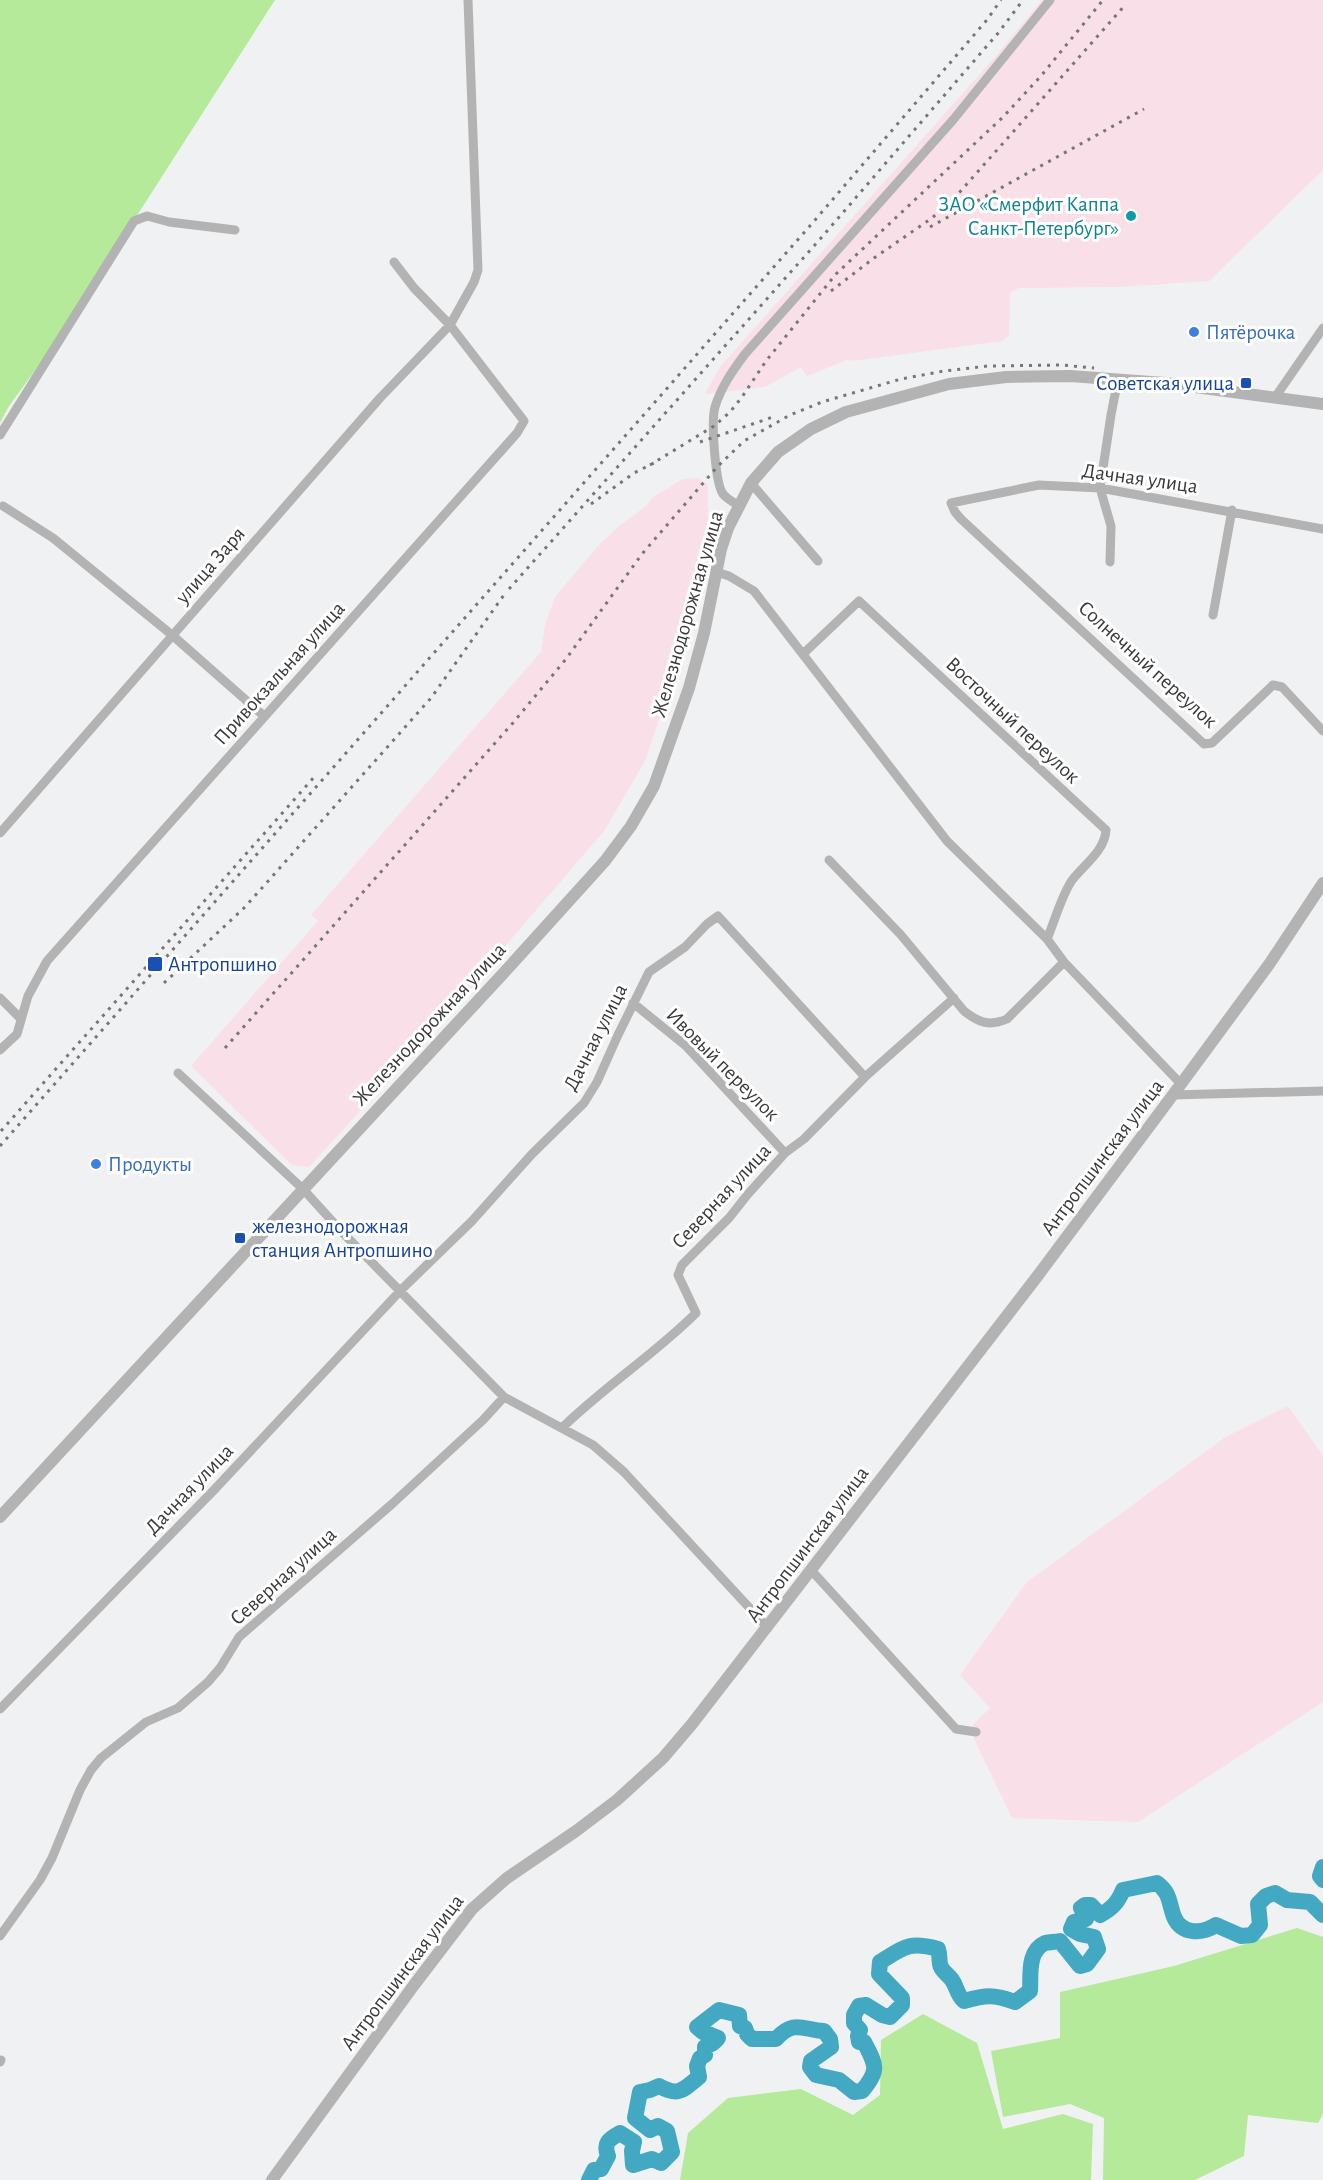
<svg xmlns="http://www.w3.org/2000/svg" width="1323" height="2180" viewBox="0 0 1323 2180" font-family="'Alegreya Sans',sans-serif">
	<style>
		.industrial { fill: #f9dfe8 }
		.green { fill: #b4ea9a }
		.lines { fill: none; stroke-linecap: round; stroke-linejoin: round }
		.river { stroke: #43a9c2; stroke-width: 16 }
		.minor { stroke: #b4b3b3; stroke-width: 9 }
		.tertiary { stroke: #b4b3b3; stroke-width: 12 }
		.rail { stroke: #767677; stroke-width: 3; stroke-dasharray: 3 6; stroke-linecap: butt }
		.culture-dot { fill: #0f9aa8; stroke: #fff; stroke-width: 2 }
		.shop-dot { fill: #3f7fe0; stroke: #fff; stroke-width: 2 }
		.transit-dot { fill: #1a4fb4; stroke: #fff; stroke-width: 2 }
		.labels { text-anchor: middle; stroke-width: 6; stroke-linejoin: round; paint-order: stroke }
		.culture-label { font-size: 21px; fill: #0d838f; stroke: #fff; text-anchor: end }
		.shop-label { font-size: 21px; fill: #366cbe; stroke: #fff; text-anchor: start }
		.transit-label { font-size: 21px; fill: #164399; stroke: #fff; text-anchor: start }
		.street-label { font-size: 21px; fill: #39393a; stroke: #fff }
	</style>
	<rect width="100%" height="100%" fill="#f0f1f3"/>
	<path class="industrial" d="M 1042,0 L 1323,0 L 1323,170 L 1209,281 L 1119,287 L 1019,288 L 1010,293 L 1009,336 L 1002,341 L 852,361 L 847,360 L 807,376 L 801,367 L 765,387 L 705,394 L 720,367 L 995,57 Z
		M 698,478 L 708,485 L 708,527 L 695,614 L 645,761 L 604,831 L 501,951 L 495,946 L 489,952 L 498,960 L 309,1167 L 292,1165 L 191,1066 L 318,921 L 311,915 L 541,652 L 545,625 L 555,597 L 597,547 L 619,526 L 646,506 L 653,497 L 683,479 Z
		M 1288,1406 L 1323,1456 L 1323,1702 L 1138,1822 L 1012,1818 L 974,1739 L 973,1725 L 990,1708 L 960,1675 L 1027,1582 L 1227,1436 Z"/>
	<path class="green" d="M 0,0 L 275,0 L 56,342 L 9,406 L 0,423 Z
		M 1297,1928 L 1323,1937 L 1323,2114 L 1318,2123 L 1248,2115 L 1244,2156 L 1195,2180 L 1103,2180 L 1104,2118 L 1070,2104 L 1003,2117 L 991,2051 L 1060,2038 L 1060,1992 L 1174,1966 Z
		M 923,2014 L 977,2043 L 1003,2129 L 1063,2114 L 1093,2124 L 1091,2180 L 680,2180 L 688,2133 L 728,2098 L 801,2089 L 853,2115 L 880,2095 L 881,2040 Z"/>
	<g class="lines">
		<path class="river" d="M 1323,1867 L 1320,1876 L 1323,1880
			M 589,2180 L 594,2170 L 601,2169 L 608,2156 C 603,2143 609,2139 620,2133 L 634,2142 L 632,2151 L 633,2165 L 652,2159 L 661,2163 L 672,2152 L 667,2131 L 658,2126 L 650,2130 L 635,2118 L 640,2092 L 650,2090 L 659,2086 C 679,2097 683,2090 699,2077 L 697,2066 L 700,2058 L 705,2055 L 705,2047 L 713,2043 L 718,2038 L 703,2032 L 697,2027 L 719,2010 L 739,2015 L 740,2026 L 745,2028 L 747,2034 L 752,2039 L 776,2039 C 794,2019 803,2030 824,2031 L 830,2039 L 831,2047 L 811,2061 L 810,2067 L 816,2075 L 839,2080 L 854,2092 L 862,2091 C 880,2070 876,2065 864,2042 L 859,2042 L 858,2036 L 860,2030 L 854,2023 L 854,2015 L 859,2006 L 866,2005 L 882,2015 L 890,2017 L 902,2005 L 902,1998 L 879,1974 L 880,1962 C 904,1947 909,1941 938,1949 C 940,1955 939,1959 940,1964 C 941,1971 948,1974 952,1980 C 957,1987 957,1995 964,2001 C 986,1995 993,1994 1015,2002 L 1030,1991 C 1031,1976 1027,1951 1045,1943 C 1050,1942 1055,1942 1060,1941 L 1080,1966 L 1087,1964 L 1098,1949 L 1094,1937 L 1080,1934 L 1071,1929 L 1074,1922 L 1086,1919 L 1081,1908 L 1085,1905 L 1091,1905 L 1100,1915 C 1112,1909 1118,1902 1123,1890 L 1157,1883 C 1171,1894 1168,1901 1174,1917 C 1182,1935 1202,1934 1216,1925 L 1241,1936 L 1252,1935 L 1260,1925 L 1258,1904 L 1266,1896 L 1275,1893 L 1287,1900 L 1310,1902 L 1323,1915"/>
		<path class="minor" d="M 1276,396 L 1323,328
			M 0,435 L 134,221 L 147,216 L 169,222 L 235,230
			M 751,483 L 818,561
			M 738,505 C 733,502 727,499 723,494 C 715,483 711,420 715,407 C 721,387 733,370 745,354 L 953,120 L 1050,0
			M 3,506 L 53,538 L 172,635 L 264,716
			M 1323,529 L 1100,488 L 1039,485 L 951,503 L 955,512 L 961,519 L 1204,744 L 1212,743 L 1273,685 L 1282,687 L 1323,731
			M 1110,562 L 1111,526 L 1100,488 L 1111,415 L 1118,379
			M 716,572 L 729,576 L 754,591 L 947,841 L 1047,939 L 1064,962 L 1181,1084
			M 1213,615 L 1232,510
			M 804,653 L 859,601 L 1106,830 C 1105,850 1085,864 1073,879 C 1063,891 1054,923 1047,939
			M 0,833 L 380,398 L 450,325 L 474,282 L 478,270 L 468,0
			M 829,860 L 901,935 L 964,1011 C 978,1022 989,1027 1007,1019 L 1064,962
			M 0,998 L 21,1019
			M 633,1003 L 686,1046 L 785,1153
			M 0,1050 L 17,1034 L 28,996 L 47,961 L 517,433 L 524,421 L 450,325 L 414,288 L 394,262
			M 178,1073 L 303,1189 L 342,1232 L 504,1397 L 593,1445 L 624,1472 L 768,1628
			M 1172,1095 L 1323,1091
			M 563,1427 C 605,1386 655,1354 696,1313 L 678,1275 L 682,1265 L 729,1218 L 748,1194 L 785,1153 L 804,1139 L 865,1077 L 954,998
			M 811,1570 L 956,1729 L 976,1732
			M 0,1709 L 214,1490 L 401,1290 L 472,1221 L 532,1154 L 584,1103 L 597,1082 L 618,1035 L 649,972 L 685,947 L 707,924 L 718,916 L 865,1077
			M 0,1936 L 40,1880 L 52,1858 L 80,1790 L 91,1770 L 101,1758 L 146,1722 L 178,1708 L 208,1682 L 220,1668 L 239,1637 L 392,1504 L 483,1420 L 504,1397
			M 0,2062 L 1,2060"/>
		<path class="tertiary" d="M 0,1517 L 511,965 L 605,861 L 631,826 L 654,786 L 689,688 L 704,633 L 721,549 L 728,528 L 751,483 L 778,452 L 811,429 L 846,412 L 949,384 L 1006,377 L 1070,376 L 1165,383 L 1323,404
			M 272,2180 L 414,1985 L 472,1909 L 507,1878 L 576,1831 L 617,1800 L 663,1758 L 692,1724 L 1036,1278 L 1181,1084 L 1270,963 L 1323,883"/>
		<path class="rail" d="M 930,227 L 1144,109
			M 831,291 L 874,258 L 932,218 L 959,193 L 1126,4
			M 700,442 L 773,417
			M 650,465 L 714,426 L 730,412 L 742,397 L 766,361 L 836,274 L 1003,117 L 1041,76 L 1103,0
			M 591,504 L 634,473 L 656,462
			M 509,589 L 821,238 L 999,32 L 1023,0
			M 164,983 L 245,907 L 431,698 L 506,592
			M 225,1048 L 512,724 L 566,659 L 642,554 L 717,467 L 744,441 L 790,415 L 822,402 L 901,379 L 944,371 L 988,366 L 1062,365 L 1094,368
			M 1,1131 L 315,776
			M 0,1146 L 809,227 L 986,21 L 1001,0"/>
	</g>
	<circle class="culture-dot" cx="1131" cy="216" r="6"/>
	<g class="shop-dot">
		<circle cx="1194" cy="332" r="6"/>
		<circle cx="96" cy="1164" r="6"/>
	</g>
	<g class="transit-dot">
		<rect x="1240" y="377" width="12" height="12" rx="3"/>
		<rect x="147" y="956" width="16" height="16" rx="3"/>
		<rect x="234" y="1232" width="12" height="12" rx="3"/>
	</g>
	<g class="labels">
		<g class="culture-label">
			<text x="1119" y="211">ЗАО «Смерфит Каппа<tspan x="1119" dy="24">Санкт-Петербург»</tspan></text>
		</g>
		<g class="shop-label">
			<text x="1206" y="339">Пятёрочка</text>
			<text x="108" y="1171">Продукты</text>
		</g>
		<g class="transit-label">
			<text x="1234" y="390" text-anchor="end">Советская улица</text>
			<text x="168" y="971">Антропшино</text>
			<text x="252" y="1233">железнодорожная<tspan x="252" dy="24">станция Антропшино</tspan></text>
		</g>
		<g class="street-label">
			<text transform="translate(1140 478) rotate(8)" y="7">Дачная улица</text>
			<text transform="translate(210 565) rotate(-49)" y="7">улица Заря</text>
			<text transform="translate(687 614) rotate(-74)" y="7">Железнодорожная улица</text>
			<text transform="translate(1148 664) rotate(42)" y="7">Солнечный переулок</text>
			<text transform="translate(279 673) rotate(-48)" y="7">Привокзальная улица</text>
			<text transform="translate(1013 720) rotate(43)" y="7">Восточный переулок</text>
			<text transform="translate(429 1024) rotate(-47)" y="7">Железнодорожная улица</text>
			<text transform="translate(595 1037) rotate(-63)" y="7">Дачная улица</text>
			<text transform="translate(723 1064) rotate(45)" y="7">Ивовый переулок</text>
			<text transform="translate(1102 1157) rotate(-53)" y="7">Антропшинская улица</text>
			<text transform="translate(721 1196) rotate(-47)" y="7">Северная улица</text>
			<text transform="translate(189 1489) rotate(-46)" y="7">Дачная улица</text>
			<text transform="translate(807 1544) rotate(-53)" y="7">Антропшинская улица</text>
			<text transform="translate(283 1576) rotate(-42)" y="7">Северная улица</text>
			<text transform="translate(402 1972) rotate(-53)" y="7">Антропшинская улица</text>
		</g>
	</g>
</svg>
